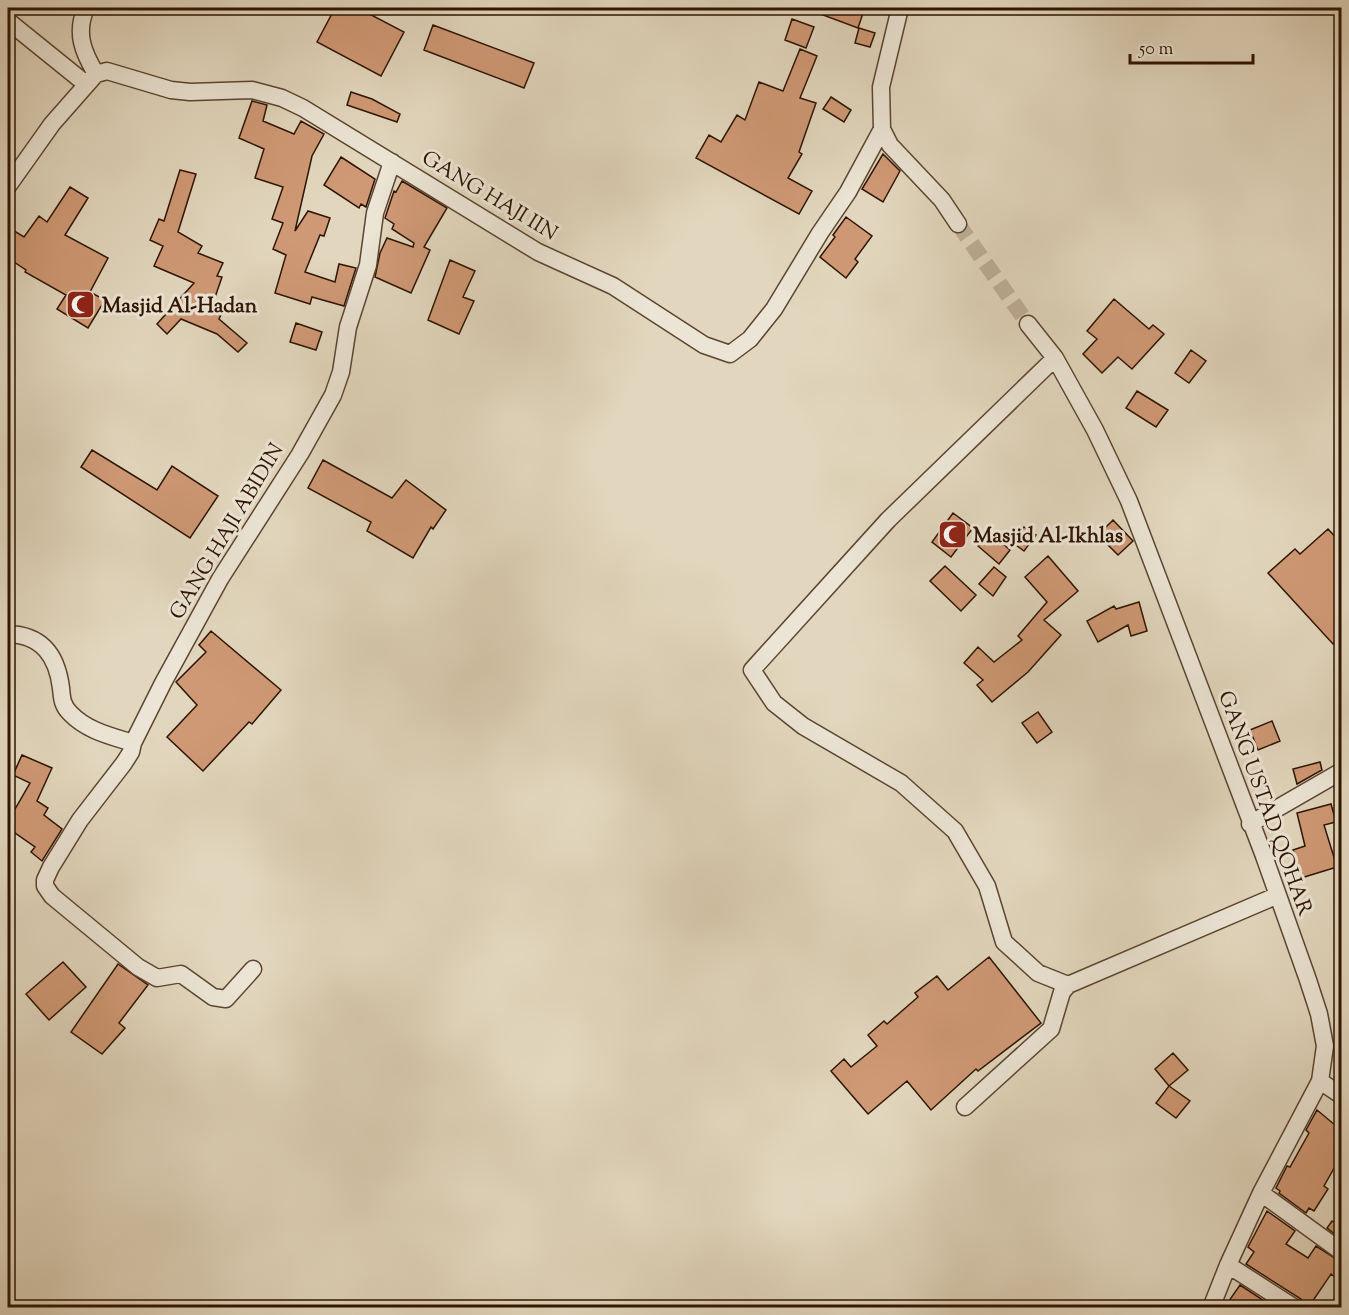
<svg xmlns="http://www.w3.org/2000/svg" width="1349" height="1315" viewBox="0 0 1349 1315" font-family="'Sorts Mill Goudy',serif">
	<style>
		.building { fill: #cf9975; stroke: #2e1402; stroke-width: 1.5 }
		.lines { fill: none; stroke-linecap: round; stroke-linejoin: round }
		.minor-tunnel { stroke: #beb098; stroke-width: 16; stroke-dasharray: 16 8; stroke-linecap: butt }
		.minor-casing { stroke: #5b4531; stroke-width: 19 }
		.minor { stroke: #ece5d5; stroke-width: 16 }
		.labels { text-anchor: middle; stroke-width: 6; stroke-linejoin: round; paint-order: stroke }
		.street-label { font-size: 21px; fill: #2e1402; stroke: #ece5d5 }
		.poi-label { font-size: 21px; font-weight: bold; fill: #2e1402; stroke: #ece5d5; text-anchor: start }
	</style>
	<rect width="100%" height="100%" fill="#e2d7be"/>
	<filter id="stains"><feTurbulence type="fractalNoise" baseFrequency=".00333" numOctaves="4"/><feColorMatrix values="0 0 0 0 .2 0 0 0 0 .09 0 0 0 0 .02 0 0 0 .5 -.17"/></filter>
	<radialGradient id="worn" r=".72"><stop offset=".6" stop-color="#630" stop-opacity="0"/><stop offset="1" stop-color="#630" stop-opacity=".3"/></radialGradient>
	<path class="building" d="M 335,8 L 358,8 L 404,32 L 381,76 L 317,42 Z
		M 807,8 L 849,8 L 863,13 L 858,28 L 807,9 Z
		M 792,19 L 814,27 L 806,48 L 785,40 Z
		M 433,25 L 534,63 L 524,88 L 424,50 Z
		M 859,28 L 875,33 L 870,47 L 855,43 Z
		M 800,49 L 817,56 L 800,98 L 816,103 L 799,152 L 802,154 L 788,178 L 812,191 L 799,214 L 696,158 L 709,135 L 721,142 L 737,115 L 745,120 L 759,82 L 783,91 Z
		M 351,92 L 372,99 L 400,114 L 397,122 L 347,105 Z
		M 831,97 L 851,110 L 844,122 L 823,109 Z
		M 252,101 L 267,105 L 263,121 L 294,134 L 301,121 L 324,134 L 312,156 L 295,231 L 308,211 L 330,218 L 324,236 L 320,235 L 305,272 L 335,282 L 339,264 L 356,268 L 344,306 L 312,297 L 310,304 L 275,293 L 286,255 L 273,249 L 283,223 L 272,219 L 283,187 L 255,178 L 264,149 L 239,138 Z
		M 883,154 L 900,171 L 883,202 L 862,189 Z
		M 341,157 L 375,179 L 366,207 L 361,204 L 359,208 L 324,185 Z
		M 180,170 L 196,174 L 178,232 L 202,246 L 198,253 L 223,263 L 217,276 L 222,277 L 213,303 L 224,308 L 219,319 L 247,343 L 238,352 L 217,334 L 181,319 L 167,334 L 157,324 L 194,283 L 154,266 L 163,246 L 150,240 L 159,219 L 164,221 Z
		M 402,181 L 447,208 L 424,247 L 430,250 L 411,293 L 375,277 L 380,253 L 387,238 L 413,247 L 414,243 L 392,229 L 394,224 L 385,218 L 394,191 L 396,192 Z
		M 70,187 L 88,198 L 65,235 L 108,258 L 90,292 L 105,300 L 88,328 L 57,309 L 66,295 L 25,272 L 26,270 L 8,258 L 8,227 L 24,237 L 39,216 L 47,222 Z
		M 846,217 L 872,236 L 855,259 L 858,262 L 846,278 L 820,257 L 835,237 L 833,235 Z
		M 450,260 L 475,271 L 463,297 L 474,301 L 459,334 L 428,320 Z
		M 1114,299 L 1149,329 L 1153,325 L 1164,334 L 1132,369 L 1118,357 L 1102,373 L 1083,354 L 1097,339 L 1087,331 Z
		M 296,323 L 322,332 L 316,350 L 290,342 Z
		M 1191,350 L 1206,361 L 1189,383 L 1175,373 Z
		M 1137,391 L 1168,410 L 1156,427 L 1126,408 Z
		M 92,450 L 157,490 L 172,466 L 218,496 L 190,538 L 81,467 Z
		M 323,460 L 392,498 L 406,480 L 446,510 L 433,529 L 431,527 L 413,558 L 367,531 L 371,522 L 308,488 Z
		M 953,513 L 973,528 L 951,557 L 932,542 Z
		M 1113,520 L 1133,541 L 1118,555 L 1098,535 Z
		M 1024,527 L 1036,535 L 1024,551 L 1013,543 Z
		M 1328,529 L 1341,543 L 1341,636 L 1333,644 L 1268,573 L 1295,549 L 1300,554 Z
		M 990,532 L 1010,550 L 999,564 L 978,546 Z
		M 1048,556 L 1078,591 L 1044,620 L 1061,635 L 1028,672 L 992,702 L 977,685 L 983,680 L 964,663 L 978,647 L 994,662 L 1022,640 L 1018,636 L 1047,602 L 1025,577 Z
		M 945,566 L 976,595 L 961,611 L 930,581 Z
		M 994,567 L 1006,577 L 993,596 L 979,584 Z
		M 1139,602 L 1147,631 L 1131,636 L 1128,625 L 1098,642 L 1087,621 L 1114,606 L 1116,609 Z
		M 211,631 L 281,690 L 252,724 L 249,722 L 203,771 L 167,737 L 197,705 L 176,682 L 206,652 L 199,645 Z
		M 1038,712 L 1052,732 L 1037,743 L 1022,723 Z
		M 1272,721 L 1280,741 L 1258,750 L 1250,730 Z
		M 22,755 L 52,768 L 37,801 L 48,808 L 44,815 L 62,829 L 42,861 L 31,852 L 35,847 L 8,828 L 8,816 L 13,807 L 15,809 L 30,783 L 13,775 Z
		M 1320,762 L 1322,770 L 1297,784 L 1293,769 Z
		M 1331,804 L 1336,822 L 1324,825 L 1337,867 L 1301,878 L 1293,850 L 1305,846 L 1297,813 Z
		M 989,957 L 1041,1023 L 978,1071 L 976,1069 L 931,1110 L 907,1081 L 868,1114 L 831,1071 L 844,1059 L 851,1067 L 877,1046 L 868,1035 L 884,1021 L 887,1024 L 918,997 L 915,993 L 937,976 L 948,990 Z
		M 63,962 L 86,987 L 49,1020 L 26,994 Z
		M 118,964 L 148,985 L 119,1023 L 125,1028 L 102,1054 L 71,1032 Z
		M 1173,1053 L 1188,1070 L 1169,1086 L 1155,1069 Z
		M 1169,1086 L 1190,1101 L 1176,1118 L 1156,1103 Z
		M 1317,1110 L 1341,1130 L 1341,1167 L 1337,1163 L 1324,1186 L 1328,1189 L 1314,1211 L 1309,1208 L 1306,1213 L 1279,1193 L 1280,1191 L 1276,1188 L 1287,1166 L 1290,1167 L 1309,1133 L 1306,1130 Z
		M 1267,1211 L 1295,1231 L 1286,1244 L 1308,1258 L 1316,1246 L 1341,1262 L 1341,1282 L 1331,1274 L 1308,1308 L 1305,1308 L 1301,1299 L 1246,1264 L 1254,1252 L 1248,1247 Z
		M 1332,1221 L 1341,1227 L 1341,1239 L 1327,1228 Z
		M 1240,1285 L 1275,1308 L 1224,1308 Z"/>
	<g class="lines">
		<path class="minor-tunnel" d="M 958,224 L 1028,324"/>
		<defs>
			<path id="minor" d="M 86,8 C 75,33 83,52 96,74
				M 900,8 L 881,87 L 882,129 L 890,145 L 942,200 L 958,224
				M 8,21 L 86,84
				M 8,186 L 52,124 L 96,74 L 107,71 L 171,90 L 190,92 L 252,90 L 282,98 L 303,108 L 538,252 L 613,286 L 704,345 L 730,354 L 750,339 L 774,309 L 820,233 L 848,192 L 882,129
				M 1028,324 L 1055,358 L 1095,430 L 1129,501 L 1264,856 L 1308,980 L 1319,1014 L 1325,1046 L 1320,1081 L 1261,1193 L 1228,1265 L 1211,1308
				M 1055,358 L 888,520 L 752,670 L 774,703 L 803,726 L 901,783 L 955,831 L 987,886 L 1004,942 L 1038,973 L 1068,985
				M 8,634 C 42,635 57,656 61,688 C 62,698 62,705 70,713 C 87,731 111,736 133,743 L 163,683 L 220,579 L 300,454 L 333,395 L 341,372 L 348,327 L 368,265 L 375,213 L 392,162
				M 133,743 L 131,752 L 124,763 L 80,820 L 51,867 L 45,880 L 45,886 L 52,896 L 138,967 L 157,978 L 181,974 L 213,997 L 226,999 L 253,969
				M 1250,824 L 1342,771
				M 1320,1081 L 1342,1096
				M 965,1107 L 1051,1029 L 1062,992 L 1068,985 L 1276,896
				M 1261,1193 L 1342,1252
				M 1228,1265 L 1295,1308"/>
		</defs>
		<use href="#minor" class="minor-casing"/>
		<use href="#minor" class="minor"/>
	</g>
	<defs>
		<symbol id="mosque-square" viewBox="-11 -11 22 22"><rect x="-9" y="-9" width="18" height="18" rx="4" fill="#8f2418" stroke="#ece5d5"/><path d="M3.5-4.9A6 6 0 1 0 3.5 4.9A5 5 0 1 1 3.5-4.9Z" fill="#fff"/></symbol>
	</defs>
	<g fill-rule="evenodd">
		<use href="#mosque-square" x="64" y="288" width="33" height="33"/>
		<use href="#mosque-square" x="936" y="518" width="33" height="33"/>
	</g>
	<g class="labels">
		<g class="street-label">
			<text transform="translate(490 195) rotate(31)" y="7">GANG HAJI IIN</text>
			<text transform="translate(226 531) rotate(-59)" y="7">GANG HAJI ABIDIN</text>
			<text transform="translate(1266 803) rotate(70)" y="7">GANG USTAD QOHAR</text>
		</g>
		<g class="poi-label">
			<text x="102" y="312">Masjid Al-Hadan</text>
			<text x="973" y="542">Masjid Al-Ikhlas</text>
		</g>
	</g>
	<rect width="1349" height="1315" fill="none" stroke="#e2d7be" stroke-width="30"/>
	<rect x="9" y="9" width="1331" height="1297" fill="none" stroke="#2e1402" stroke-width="3"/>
	<rect x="15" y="15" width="1319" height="1285" fill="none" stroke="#2e1402" stroke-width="1.5"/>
	<path d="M1130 54v9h123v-9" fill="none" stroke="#2e1402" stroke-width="3"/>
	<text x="1139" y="54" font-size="18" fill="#2e1402" stroke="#ece5d5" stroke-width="4.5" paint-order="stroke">50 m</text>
	<rect width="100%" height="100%" filter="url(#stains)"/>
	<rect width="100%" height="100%" fill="url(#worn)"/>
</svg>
